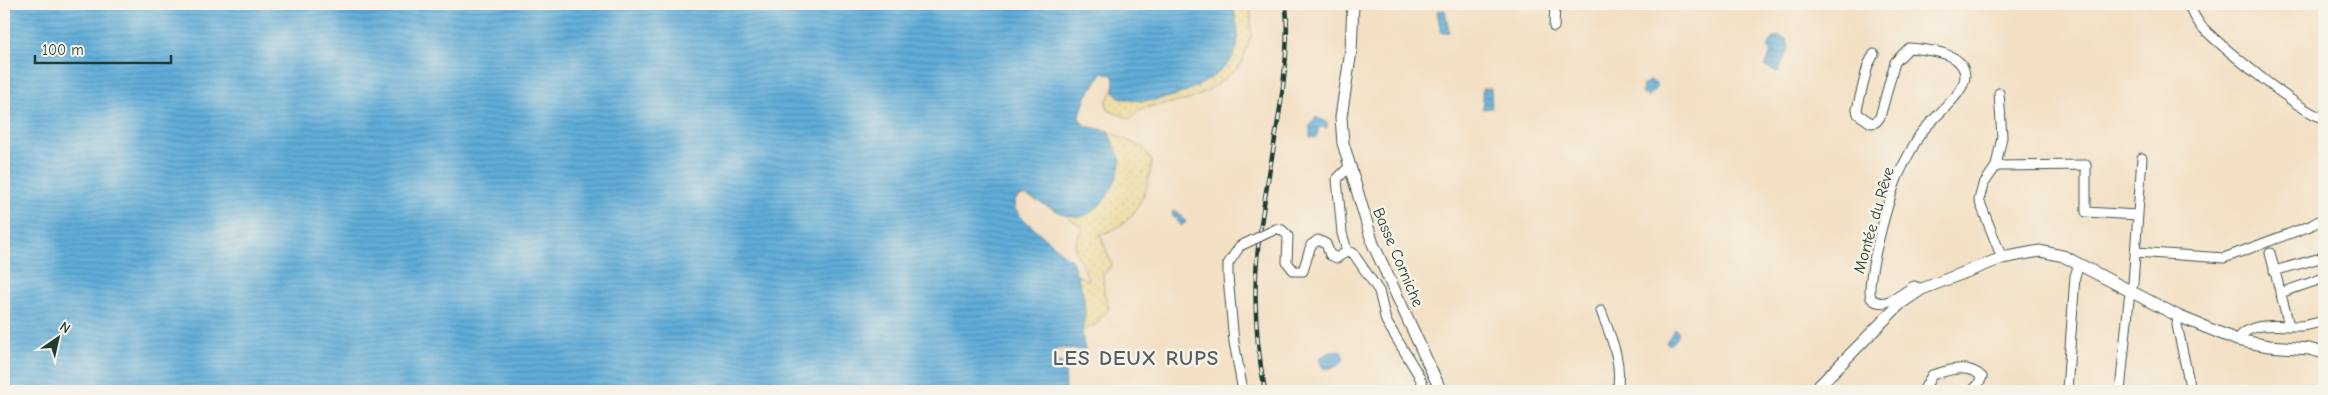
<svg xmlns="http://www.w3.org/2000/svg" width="2328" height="395" viewBox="0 0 2328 395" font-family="'Comic Neue',sans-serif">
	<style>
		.sand { fill: url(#sand-dots); stroke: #868c69 }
		.water { fill: url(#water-rules); stroke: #407586 }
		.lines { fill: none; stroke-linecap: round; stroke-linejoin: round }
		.street-casing { stroke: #3f5549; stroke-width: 11 }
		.secondary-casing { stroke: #3f5549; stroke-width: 13 }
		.street { stroke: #fff; stroke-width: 9 }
		.secondary { stroke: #fff; stroke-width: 11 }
		.rail-casing { stroke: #1f3d34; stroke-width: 4.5 }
		.rail { stroke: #f7f3e8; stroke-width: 2.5; stroke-dasharray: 8; stroke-linecap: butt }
		.street-bridge-casing { stroke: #3f5549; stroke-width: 11; stroke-linecap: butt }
		.street-bridge { stroke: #fff; stroke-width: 9 }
		.labels { text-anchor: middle; stroke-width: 5; stroke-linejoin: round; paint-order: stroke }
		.street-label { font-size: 16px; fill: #1f3d34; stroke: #f7f3e8 }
		.district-label { font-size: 21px; font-weight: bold; letter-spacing: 1px; fill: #565e65; stroke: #f7f3e8 }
	</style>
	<defs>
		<pattern id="sand-dots" width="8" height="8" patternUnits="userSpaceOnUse" patternTransform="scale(1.25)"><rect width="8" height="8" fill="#eeda9e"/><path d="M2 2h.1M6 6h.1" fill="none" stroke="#ccbc89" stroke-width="1.8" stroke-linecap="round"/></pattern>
		<pattern id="water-rules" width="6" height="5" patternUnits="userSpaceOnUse" patternTransform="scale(1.25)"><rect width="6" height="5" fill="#60add9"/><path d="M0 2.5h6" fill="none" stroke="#4f8eb1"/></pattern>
	</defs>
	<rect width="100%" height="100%" fill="#f7f3e8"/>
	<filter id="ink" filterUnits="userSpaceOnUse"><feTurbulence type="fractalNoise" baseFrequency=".02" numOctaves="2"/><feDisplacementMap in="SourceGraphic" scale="10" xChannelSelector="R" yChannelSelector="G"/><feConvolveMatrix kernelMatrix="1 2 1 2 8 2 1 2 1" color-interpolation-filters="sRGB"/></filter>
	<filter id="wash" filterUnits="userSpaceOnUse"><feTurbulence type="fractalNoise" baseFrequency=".0096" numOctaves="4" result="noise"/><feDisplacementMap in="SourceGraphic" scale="20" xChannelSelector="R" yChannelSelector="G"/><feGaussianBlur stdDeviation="1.12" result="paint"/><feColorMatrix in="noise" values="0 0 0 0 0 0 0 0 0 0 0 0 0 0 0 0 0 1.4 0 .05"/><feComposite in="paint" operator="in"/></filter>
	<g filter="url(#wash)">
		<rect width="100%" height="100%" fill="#f3dfc3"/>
		<path class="sand" d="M 1233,4 L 1251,4 L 1251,36 L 1243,60 L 1237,69 L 1214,87 L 1189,100 L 1142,108 L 1130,119 L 1108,110 L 1106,102 L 1114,89 L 1116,94 C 1132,96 1150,100 1166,98 C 1187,95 1233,68 1237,46 C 1240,33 1235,16 1233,4 Z
			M 1108,131 L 1143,148 L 1152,162 C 1147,194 1135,227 1100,234 L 1112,265 L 1103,275 L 1104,292 L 1109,309 L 1095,325 L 1082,331 L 1085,314 L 1084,297 L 1077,275 L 1088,281 C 1082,252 1065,257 1083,228 L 1065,215 L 1084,216 C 1106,203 1115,184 1121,161 Z"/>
		<path class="water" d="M 4,4 L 1233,4 C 1235,17 1241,37 1236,50 C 1224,82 1163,106 1130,100 C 1126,99 1119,98 1116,94 C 1112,89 1115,82 1113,76 L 1104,72 L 1102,73 L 1086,97 L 1079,118 L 1085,126 L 1108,131 L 1121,161 C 1116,184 1105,208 1081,217 L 1065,215 L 1025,195 L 1019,196 L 1014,202 L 1015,209 L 1022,218 L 1072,261 L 1083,293 L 1085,314 L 1082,334 L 1085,350 L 1058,348 L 1054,353 L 1054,362 L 1065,363 L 1066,391 L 4,391 Z
			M 1445,10 L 1449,32 L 1441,33 L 1437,11 Z
			M 1779,36 L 1786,39 L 1789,47 L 1778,72 L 1765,67 L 1771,52 L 1768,47 L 1772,39 Z
			M 1650,80 L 1656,84 C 1657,93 1652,92 1648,97 L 1641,93 L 1643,89 L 1642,86 Z
			M 1491,88 L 1492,108 L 1483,109 L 1482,89 Z
			M 1316,117 L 1327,122 L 1327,128 L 1319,127 L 1316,138 L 1310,137 L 1310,125 Z
			M 1173,211 L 1177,211 L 1186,222 L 1181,226 L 1172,214 Z
			M 1675,329 L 1679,332 L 1676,340 L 1670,345 L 1666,342 Z
			M 1336,350 L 1341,351 L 1344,359 C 1340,366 1330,370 1323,368 L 1319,359 L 1322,356 Z"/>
	</g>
	<g filter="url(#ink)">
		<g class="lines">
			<defs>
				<path id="street" d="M 2188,4 C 2192,12 2196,20 2202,27 C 2220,45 2299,111 2321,117
					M 1554,27 L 1555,4
					M 1874,54 L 1868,65 L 1857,109 L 1858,114 L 1871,123 L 1876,122 L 1880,117 L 1895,62 L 1909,48 C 1926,50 1964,51 1965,76 C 1965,95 1930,119 1919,136 C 1912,148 1904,163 1898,176 C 1890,195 1865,280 1871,298 C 1884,311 1901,293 1914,286 L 1922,289
					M 1999,93 L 2002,137 L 1996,166 L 1983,185 L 1979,200 L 2002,258
					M 1996,166 L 2086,165 L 2086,212 L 2137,215
					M 1349,167 L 1337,179 L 1342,233 L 1347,251 L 1353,253 L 1379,291 L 1386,321 L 1418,374 L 1426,391
					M 1276,229 L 1282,230 L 1288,236 L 1287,262 L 1294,271 L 1303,271 L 1311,245 L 1318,240 L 1326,244 L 1330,255 L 1337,258 L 1347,251
					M 1240,246 L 1228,264 L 1228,277 L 1234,342 L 1243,391
					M 2135,252 L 2224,258 L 2310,226 L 2324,218
					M 2270,253 L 2289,325
					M 2274,271 L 2324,257
					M 2280,293 L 2324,278
					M 1601,311 C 1611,337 1623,363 1617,391
					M 2178,316 L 2177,325 L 2191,391
					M 2237,340 C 2250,321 2276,326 2296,326 C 2305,327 2315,323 2324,321
					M 1923,391 L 1932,375 C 1949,370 1968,363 1982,377 L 1978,385 L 1972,391
					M 2067,391 L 2075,276 L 2079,264
					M 2120,391 L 2129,300 L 2133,283 L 2142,158"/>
				<path id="secondary" d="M 1353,4 L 1351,51 L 1341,117 L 1343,143 L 1373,244 L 1441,391
					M 1814,391 L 1900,304 L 1922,289 L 2002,258 L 2040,251 L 2063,256 L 2178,316 L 2237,340 L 2269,346 L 2309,349 L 2324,353"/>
			</defs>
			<use href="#street" class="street-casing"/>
			<use href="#secondary" class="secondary-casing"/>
			<use href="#street" class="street"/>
			<use href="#secondary" class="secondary"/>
			<defs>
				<path id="rail" d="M 1265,391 C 1257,348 1253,304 1257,259 C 1264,174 1292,89 1286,4"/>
			</defs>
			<use href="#rail" class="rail-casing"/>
			<use href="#rail" class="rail"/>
			<defs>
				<path id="street-bridge" d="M 1240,246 L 1276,229"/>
			</defs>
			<use href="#street-bridge" class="street-bridge-casing"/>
			<use href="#street-bridge" class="street-bridge"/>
		</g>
	</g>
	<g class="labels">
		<g class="street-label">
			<text transform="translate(1873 220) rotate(-74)" y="6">Montée du Rêve</text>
			<text transform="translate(1399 257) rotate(67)" y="6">Basse Corniche</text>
		</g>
		<g class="district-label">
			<text x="1136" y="365">LES DEUX RUPS</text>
		</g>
	</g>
	<rect width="2328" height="395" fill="none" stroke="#f7f3e8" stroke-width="20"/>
	<g transform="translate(58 338) rotate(34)" stroke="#f7f3e8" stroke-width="4" paint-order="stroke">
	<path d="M0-4L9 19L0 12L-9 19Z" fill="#1f3d34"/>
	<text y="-8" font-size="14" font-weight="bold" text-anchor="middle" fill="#1f3d34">N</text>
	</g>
	<path d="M35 55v8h136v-8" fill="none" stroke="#1f3d34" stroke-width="2.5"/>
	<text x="42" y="55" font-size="15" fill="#1f3d34" stroke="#f7f3e8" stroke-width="4" paint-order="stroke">100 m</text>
</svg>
